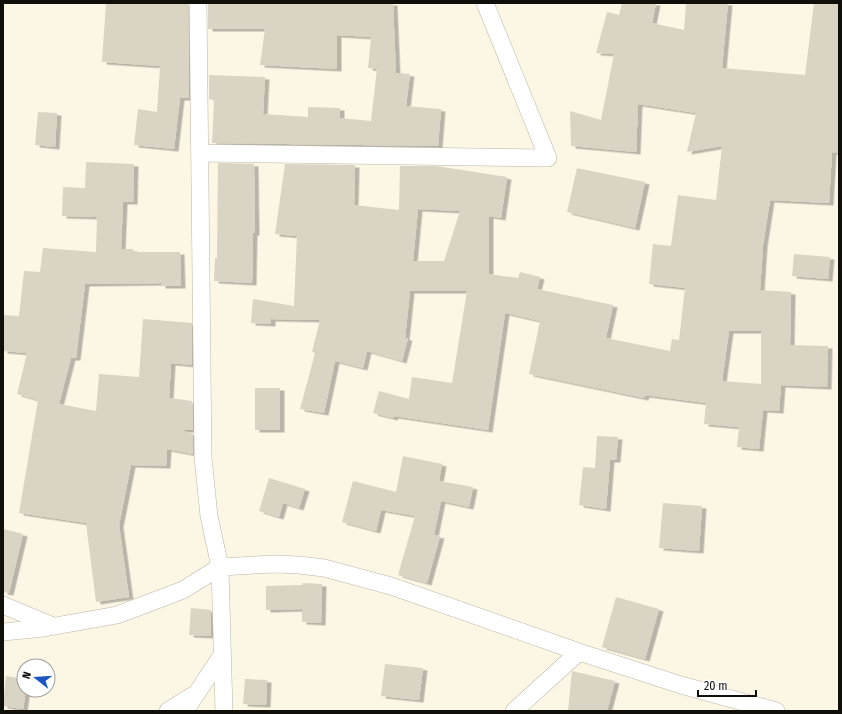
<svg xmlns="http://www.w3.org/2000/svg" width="842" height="714" viewBox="0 0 842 714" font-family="'Fira Sans Condensed',sans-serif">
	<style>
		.building { fill: #d9d4c3; fill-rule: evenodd; filter: url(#shadow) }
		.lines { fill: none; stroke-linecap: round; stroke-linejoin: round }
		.street-casing { stroke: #bcb6a6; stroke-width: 18 }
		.street { stroke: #fff; stroke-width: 17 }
	</style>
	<defs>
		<filter id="shadow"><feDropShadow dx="4.5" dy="2.5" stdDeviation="0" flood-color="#0004"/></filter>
	</defs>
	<rect width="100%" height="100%" fill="#fcf6e5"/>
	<path class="building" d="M 106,3 L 188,3 L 189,98 L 180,98 L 174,149 L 134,145 L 138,109 L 157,112 L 160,66 L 102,62 Z
		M 208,3 L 393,3 L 396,73 L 410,74 L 406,106 L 441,109 L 438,146 L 212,143 L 214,100 L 209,99 L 209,75 L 265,77 L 263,114 L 308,117 L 308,107 L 340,108 L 340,118 L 371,121 L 377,69 L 368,68 L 371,37 L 337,35 L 337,69 L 260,65 L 265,29 L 208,29 Z
		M 622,3 L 656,3 L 652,23 L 684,30 L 686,3 L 728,3 L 722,68 L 805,75 L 814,3 L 839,3 L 839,153 L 832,152 L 829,203 L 770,200 L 763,245 L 760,290 L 791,292 L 790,345 L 828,346 L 827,387 L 781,385 L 779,411 L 763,410 L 759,449 L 737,447 L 739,427 L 704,424 L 706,403 L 645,395 L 644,398 L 529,374 L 540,321 L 505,313 L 488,430 L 394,416 L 393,418 L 373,413 L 379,391 L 409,399 L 412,377 L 452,383 L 467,291 L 410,291 L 405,338 L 408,338 L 402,361 L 367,351 L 363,368 L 335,361 L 324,413 L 300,409 L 315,353 L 312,352 L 320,320 L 271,319 L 271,324 L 251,323 L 253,299 L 294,306 L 297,236 L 275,234 L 285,164 L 355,165 L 354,205 L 399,210 L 400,166 L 436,166 L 507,177 L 501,218 L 489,216 L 489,274 L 518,278 L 520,272 L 540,277 L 537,289 L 613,305 L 606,338 L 670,351 L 672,339 L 679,340 L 685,288 L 649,284 L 653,244 L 671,246 L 678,195 L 716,200 L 722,146 L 687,152 L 696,113 L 638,104 L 636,152 L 571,146 L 570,111 L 601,120 L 614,54 L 596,53 L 607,12 L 619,15 ZM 418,209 L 460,211 L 444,261 L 413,261 ZM 729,331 L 761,331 L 761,384 L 722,381 Z
		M 38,112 L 57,113 L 55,147 L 35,145 Z
		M 86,162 L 134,164 L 133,202 L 123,202 L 121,249 L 133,249 L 133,252 L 180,252 L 181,286 L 161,286 L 161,283 L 85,284 L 76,358 L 71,358 L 59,404 L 96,411 L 99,374 L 139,377 L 143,319 L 192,323 L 192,365 L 171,363 L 169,398 L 192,401 L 193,430 L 181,430 L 193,434 L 193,454 L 167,449 L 166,466 L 131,465 L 119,525 L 129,597 L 96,602 L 86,523 L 19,513 L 38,400 L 17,394 L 27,353 L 3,351 L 4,315 L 19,316 L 24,271 L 40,272 L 43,248 L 96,252 L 97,217 L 62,216 L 63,187 L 85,188 Z
		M 218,163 L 254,164 L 255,233 L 253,233 L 252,283 L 214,281 L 215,258 L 217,258 Z
		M 577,168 L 645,182 L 635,228 L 567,212 Z
		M 794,254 L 830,257 L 828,279 L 792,276 Z
		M 255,388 L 280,388 L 280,430 L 255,430 Z
		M 597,436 L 618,437 L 616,460 L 610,460 L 606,509 L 579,505 L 583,467 L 595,468 Z
		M 403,456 L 442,464 L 439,481 L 473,487 L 469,507 L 441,501 L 434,535 L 440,536 L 427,583 L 398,575 L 415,516 L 381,510 L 376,531 L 342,522 L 353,481 L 396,492 Z
		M 269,478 L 305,489 L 299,508 L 283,503 L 279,517 L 259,511 Z
		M 663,503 L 702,506 L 699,551 L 659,548 Z
		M 3,529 L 23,534 L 9,593 L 3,592 Z
		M 303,583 L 322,584 L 321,623 L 302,622 L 302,609 L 266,610 L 266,586 L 302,585 Z
		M 616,597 L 659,609 L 645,659 L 602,647 Z
		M 191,608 L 211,610 L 211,636 L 189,635 Z
		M 385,664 L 423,668 L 419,700 L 381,696 Z
		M 572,671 L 615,681 L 607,711 L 568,711 Z
		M 6,676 L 24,679 L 24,690 L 26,690 L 23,709 L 3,706 Z
		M 245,679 L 267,680 L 266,705 L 243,704 Z"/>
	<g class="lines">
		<defs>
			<path id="street" d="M 198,3 L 203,457 L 209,516 L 220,567 L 224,711
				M 200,153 L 548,158 L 485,3
				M 3,605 L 53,626
				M 3,632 L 44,628 L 117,615 L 183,590 L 220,567 L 274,564 L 299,565 L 324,568 L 391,586 L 579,652 L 681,685 L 776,711
				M 168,711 L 192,696
				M 185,711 L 222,655
				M 514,711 L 579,652"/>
		</defs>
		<use href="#street" class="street-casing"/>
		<use href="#street" class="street"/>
	</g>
	<rect width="842" height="714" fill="none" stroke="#110f0a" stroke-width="8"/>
	<g transform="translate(36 678) rotate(287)"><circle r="19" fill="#ffffff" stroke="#a09f9d"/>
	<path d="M0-3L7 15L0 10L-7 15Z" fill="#1c56c2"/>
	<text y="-6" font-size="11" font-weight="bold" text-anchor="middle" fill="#110f0a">N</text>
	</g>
	<path d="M698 690v6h58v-6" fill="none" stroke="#110f0a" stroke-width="2"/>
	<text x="704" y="690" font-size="12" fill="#110f0a" stroke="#ffffff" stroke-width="3" paint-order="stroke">20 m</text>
</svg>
